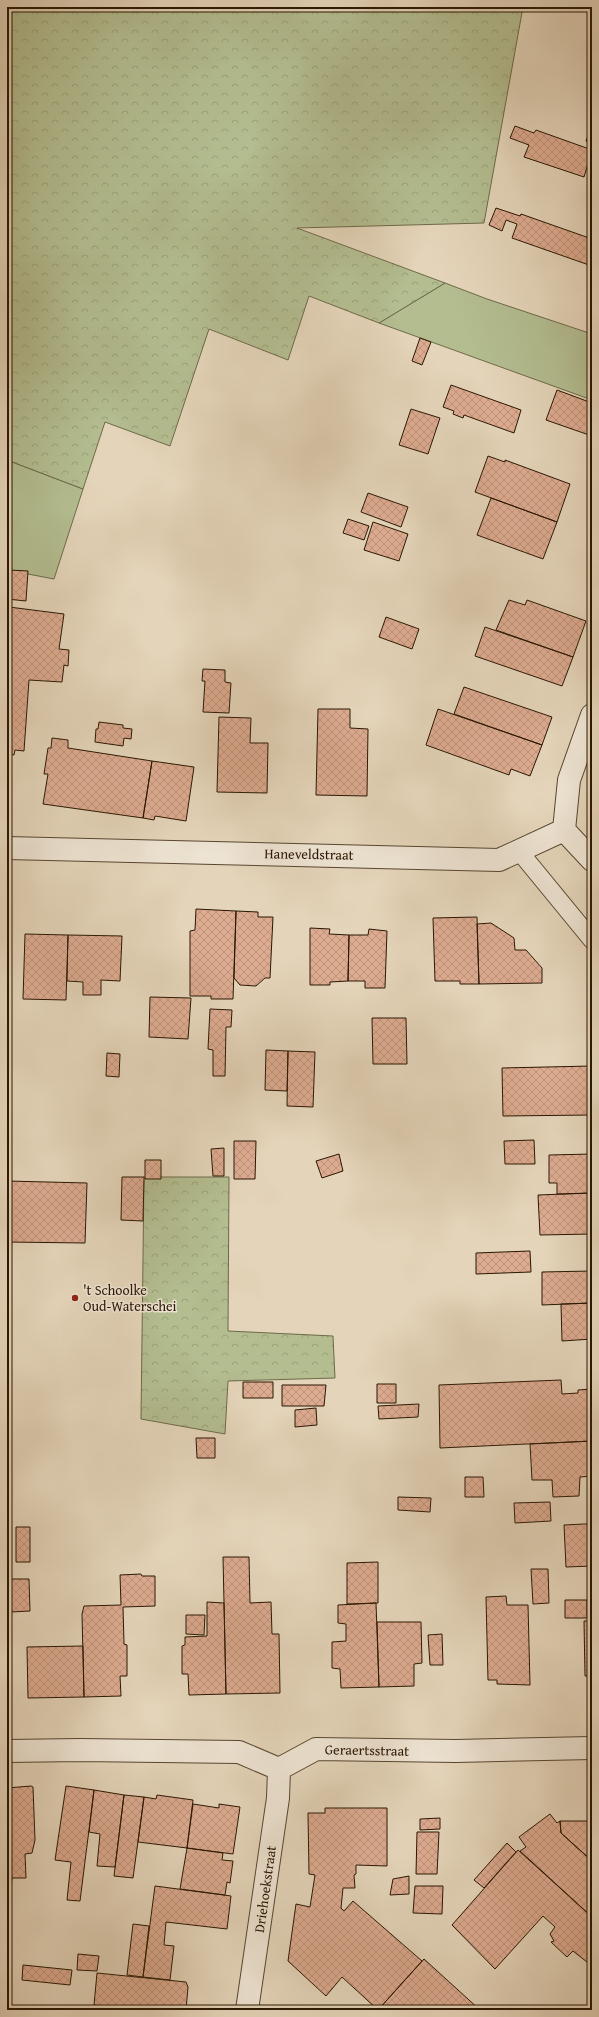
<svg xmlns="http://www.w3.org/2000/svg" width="599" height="2017" viewBox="0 0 599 2017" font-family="'Gentium Book Plus',serif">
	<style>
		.green { fill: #b3bd90; stroke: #6e6a49 }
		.forest { fill: url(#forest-crowns); stroke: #6e6a49 }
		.building { fill: url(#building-cross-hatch); stroke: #2a1702 }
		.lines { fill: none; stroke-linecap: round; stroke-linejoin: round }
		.lane-casing { stroke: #584630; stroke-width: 19 }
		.street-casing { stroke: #584630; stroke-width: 24 }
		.lane { stroke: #ede3d2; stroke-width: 17 }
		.street { stroke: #ede3d2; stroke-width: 22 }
		.poi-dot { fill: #8f2418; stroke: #ede3d2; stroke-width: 1.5 }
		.labels { text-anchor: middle; stroke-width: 3; stroke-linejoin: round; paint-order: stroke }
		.street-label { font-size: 14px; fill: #2a1702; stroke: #ede3d2 }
		.poi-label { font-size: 14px; fill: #2a1702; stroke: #ede3d2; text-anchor: start }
	</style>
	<defs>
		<pattern id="forest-crowns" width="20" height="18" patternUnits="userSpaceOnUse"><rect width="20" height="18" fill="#b3bd90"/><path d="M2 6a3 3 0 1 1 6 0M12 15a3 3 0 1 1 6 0" fill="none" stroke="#9aa27b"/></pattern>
		<pattern id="building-cross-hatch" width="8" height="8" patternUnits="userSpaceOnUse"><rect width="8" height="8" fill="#ddab90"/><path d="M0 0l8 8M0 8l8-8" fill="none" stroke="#be927b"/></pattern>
	</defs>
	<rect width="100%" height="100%" fill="#e4d4b9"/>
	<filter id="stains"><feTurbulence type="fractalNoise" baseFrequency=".005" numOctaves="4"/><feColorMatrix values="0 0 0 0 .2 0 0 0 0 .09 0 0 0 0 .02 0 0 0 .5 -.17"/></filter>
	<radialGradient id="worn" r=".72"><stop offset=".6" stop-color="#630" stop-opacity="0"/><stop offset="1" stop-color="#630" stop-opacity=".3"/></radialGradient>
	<path class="green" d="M 445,283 L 487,299 L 592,334 L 592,400 L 379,323 Z
		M 7,460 L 83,489 L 54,579 L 7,570 Z"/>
	<path class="forest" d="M 7,7 L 523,7 L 484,223 L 297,228 L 445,283 L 379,323 L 309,296 L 288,360 L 209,329 L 170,446 L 105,422 L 83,489 L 7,460 Z
		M 144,1177 L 229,1177 L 228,1331 L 333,1336 L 335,1378 L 228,1381 L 225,1434 L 141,1419 Z"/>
	<path class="building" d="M 592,125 L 592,143 L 586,141 Z
		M 515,126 L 534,133 L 536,130 L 592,150 L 584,177 L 524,157 L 529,145 L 510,138 Z
		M 496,208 L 520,216 L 521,214 L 592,239 L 592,256 L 589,265 L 512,238 L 517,224 L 506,220 L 502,231 L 489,225 Z
		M 420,338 L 431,342 L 422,365 L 412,361 Z
		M 451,385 L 521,410 L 514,433 L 464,415 L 463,418 L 453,414 L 454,411 L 443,407 Z
		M 557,390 L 592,403 L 592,436 L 546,420 Z
		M 411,409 L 440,418 L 428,454 L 399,445 Z
		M 488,456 L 505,462 L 505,460 L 570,484 L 557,522 L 475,492 Z
		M 368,493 L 408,507 L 401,527 L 361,512 Z
		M 491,498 L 557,522 L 543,559 L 477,535 Z
		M 348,519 L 369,526 L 364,540 L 343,533 Z
		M 373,522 L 408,534 L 399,561 L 364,550 Z
		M 9,570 L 28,571 L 26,601 L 7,599 Z
		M 509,600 L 525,605 L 527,600 L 586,621 L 573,657 L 496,630 Z
		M 9,607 L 64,614 L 59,649 L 69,650 L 68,666 L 64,665 L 62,682 L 29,680 L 24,751 L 15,750 L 14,755 L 7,754 L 7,631 Z
		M 386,617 L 419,629 L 412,649 L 379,637 Z
		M 485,627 L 573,657 L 562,686 L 475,656 Z
		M 203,669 L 225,670 L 225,682 L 231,683 L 229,713 L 203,712 L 205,681 L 202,681 Z
		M 464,687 L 552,717 L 542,745 L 454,714 Z
		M 318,709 L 350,709 L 350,728 L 368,729 L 367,796 L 316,795 Z
		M 438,709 L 542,745 L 530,776 L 511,769 L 509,775 L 426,745 Z
		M 219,717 L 251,718 L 250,743 L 268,743 L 267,793 L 217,792 Z
		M 99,722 L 123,725 L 123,728 L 132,729 L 131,739 L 124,738 L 123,746 L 95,742 L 96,729 L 98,729 Z
		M 52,738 L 68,740 L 68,748 L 152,761 L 143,818 L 43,804 L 48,774 L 44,774 L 48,748 L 51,748 Z
		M 152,761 L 194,767 L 186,821 L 155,816 L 154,820 L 143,818 Z
		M 196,909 L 236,911 L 233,999 L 211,999 L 211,996 L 190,996 L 190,931 L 195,930 Z
		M 236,911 L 258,912 L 258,917 L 273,917 L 270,978 L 265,978 L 256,986 L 240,985 L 234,978 Z
		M 477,917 L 479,984 L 460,984 L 460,981 L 435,981 L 433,918 Z
		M 491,923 L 514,938 L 515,950 L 526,950 L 542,968 L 542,983 L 479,984 L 477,924 Z
		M 310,928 L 330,929 L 329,934 L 349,935 L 348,981 L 330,982 L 330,985 L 310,985 Z
		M 369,929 L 387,931 L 385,988 L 365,988 L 365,981 L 348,981 L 349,935 L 368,935 Z
		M 25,934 L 68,935 L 66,1000 L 23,999 Z
		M 68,935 L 122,936 L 120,981 L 101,980 L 101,995 L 83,995 L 83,982 L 67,981 Z
		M 150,997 L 191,998 L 188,1039 L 149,1037 Z
		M 210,1009 L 232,1010 L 231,1027 L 226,1027 L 225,1076 L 213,1076 L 213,1050 L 208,1049 Z
		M 372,1018 L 406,1018 L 407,1064 L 373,1064 Z
		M 266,1050 L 288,1051 L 287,1091 L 265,1090 Z
		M 288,1051 L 315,1052 L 313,1107 L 287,1106 Z
		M 107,1053 L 120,1054 L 119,1077 L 106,1076 Z
		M 592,1066 L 592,1115 L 503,1116 L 502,1068 Z
		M 534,1140 L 535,1164 L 505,1164 L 504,1141 Z
		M 234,1141 L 256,1141 L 255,1179 L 234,1179 Z
		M 224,1148 L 224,1176 L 213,1176 L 211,1149 Z
		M 339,1154 L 343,1171 L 322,1178 L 316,1161 Z
		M 592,1154 L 592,1193 L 557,1194 L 557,1183 L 549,1183 L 549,1155 Z
		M 145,1160 L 161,1160 L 161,1179 L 145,1179 Z
		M 122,1177 L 144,1177 L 143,1221 L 121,1220 Z
		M 7,1181 L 87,1183 L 85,1243 L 7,1242 Z
		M 592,1193 L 592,1234 L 540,1235 L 538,1195 Z
		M 530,1251 L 531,1272 L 476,1274 L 476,1253 Z
		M 592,1271 L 592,1303 L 542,1305 L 542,1272 Z
		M 592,1303 L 592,1339 L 562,1341 L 561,1304 Z
		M 561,1380 L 562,1394 L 578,1393 L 578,1390 L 592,1389 L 592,1441 L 440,1448 L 439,1385 Z
		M 243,1382 L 273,1382 L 273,1398 L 243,1398 Z
		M 377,1384 L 396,1384 L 396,1403 L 377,1403 Z
		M 282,1385 L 326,1385 L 324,1406 L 282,1406 Z
		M 419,1404 L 418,1417 L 379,1419 L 378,1406 Z
		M 316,1408 L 317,1425 L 295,1427 L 295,1410 Z
		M 196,1438 L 215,1438 L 215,1458 L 197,1458 Z
		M 592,1441 L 592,1476 L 580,1477 L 579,1496 L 553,1497 L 552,1480 L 532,1480 L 530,1444 Z
		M 465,1477 L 483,1477 L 484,1497 L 465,1497 Z
		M 398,1497 L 431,1498 L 430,1512 L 398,1510 Z
		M 550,1502 L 551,1521 L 515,1523 L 514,1503 Z
		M 584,1524 L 592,1524 L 592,1566 L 566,1567 L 564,1525 Z
		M 16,1527 L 30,1527 L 30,1562 L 16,1562 Z
		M 223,1557 L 249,1557 L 250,1603 L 271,1602 L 272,1634 L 279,1634 L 280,1693 L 226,1694 Z
		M 378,1562 L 378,1603 L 347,1604 L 347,1563 Z
		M 531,1569 L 548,1569 L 549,1603 L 533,1604 Z
		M 141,1574 L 142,1576 L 155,1576 L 155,1606 L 123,1607 L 124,1644 L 127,1645 L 127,1676 L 120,1676 L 121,1696 L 84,1697 L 82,1614 L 84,1606 L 121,1605 L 120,1575 Z
		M 10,1579 L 29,1579 L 30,1611 L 11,1612 Z
		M 506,1596 L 507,1605 L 528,1605 L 530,1685 L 497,1684 L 497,1680 L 488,1680 L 486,1597 Z
		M 565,1600 L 587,1600 L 587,1618 L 565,1618 Z
		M 207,1602 L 224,1603 L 226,1694 L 189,1695 L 188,1674 L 182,1674 L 182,1646 L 185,1645 L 185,1637 L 207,1636 Z
		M 376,1603 L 379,1687 L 341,1688 L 340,1669 L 332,1668 L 332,1642 L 346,1641 L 346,1624 L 338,1623 L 338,1605 Z
		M 186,1615 L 205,1615 L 204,1635 L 186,1634 Z
		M 584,1621 L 592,1621 L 592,1676 L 585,1676 Z
		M 377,1622 L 421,1622 L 422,1663 L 414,1664 L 414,1686 L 379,1687 Z
		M 442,1634 L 443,1665 L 430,1665 L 428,1635 Z
		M 83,1646 L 84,1697 L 28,1698 L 27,1647 Z
		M 31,1786 L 33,1787 L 35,1840 L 32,1853 L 25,1854 L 26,1878 L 12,1878 L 7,1920 L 7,1788 Z
		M 66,1786 L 94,1790 L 80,1901 L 67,1900 L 71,1862 L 55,1860 Z
		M 94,1790 L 124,1795 L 115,1867 L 97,1866 L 100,1834 L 89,1832 Z
		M 124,1795 L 144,1797 L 133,1878 L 114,1876 Z
		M 157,1795 L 193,1800 L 187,1848 L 138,1842 L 144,1797 L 156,1799 Z
		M 193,1804 L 219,1808 L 219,1804 L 240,1807 L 233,1854 L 187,1848 Z
		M 325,1808 L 387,1808 L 387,1866 L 356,1865 L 356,1874 L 354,1875 L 355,1888 L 343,1888 L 341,1908 L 344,1911 L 353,1901 L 422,1961 L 378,2010 L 342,1977 L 326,1996 L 288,1961 L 296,1904 L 310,1907 L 315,1875 L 309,1874 L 308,1813 L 325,1813 Z
		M 550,1814 L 557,1823 L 560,1821 L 561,1833 L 592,1861 L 592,1917 L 520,1851 L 526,1847 L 519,1837 Z
		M 440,1818 L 440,1829 L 420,1830 L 420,1819 Z
		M 560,1821 L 592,1821 L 588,1828 L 592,1832 L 592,1861 L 561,1833 Z
		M 417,1832 L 439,1832 L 437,1874 L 416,1874 Z
		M 507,1843 L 516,1852 L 484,1888 L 474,1880 Z
		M 187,1848 L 223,1853 L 222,1860 L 233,1861 L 230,1883 L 227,1882 L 225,1895 L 180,1889 Z
		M 518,1850 L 592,1917 L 592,1966 L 573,1951 L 567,1957 L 551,1942 L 554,1941 L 550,1934 L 555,1927 L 543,1916 L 495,1969 L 452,1925 Z
		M 409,1876 L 409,1894 L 390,1895 L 393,1879 Z
		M 155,1886 L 231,1896 L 227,1929 L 166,1922 L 164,1945 L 174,1946 L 170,1980 L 143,1977 Z
		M 415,1886 L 443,1886 L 442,1914 L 413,1913 Z
		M 133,1924 L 149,1926 L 143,1977 L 127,1975 Z
		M 78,1954 L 99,1956 L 97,1971 L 77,1970 Z
		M 424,1959 L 480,2010 L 378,2010 Z
		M 23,1965 L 72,1970 L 70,1985 L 22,1980 Z
		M 97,1973 L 186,1982 L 188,1987 L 186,2010 L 112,2010 L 111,2007 L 94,2005 Z"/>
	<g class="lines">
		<defs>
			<path id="lane" d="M 519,851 L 592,940"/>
			<path id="street" d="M 564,830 L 569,780 L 592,715
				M 564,830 L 592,860
				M 7,848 L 499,860 L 564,830
				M 7,1751 L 80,1750 L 239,1752 L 279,1769 L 316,1749 L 456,1751 L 592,1748
				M 247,2010 L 278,1798 L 279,1769"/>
		</defs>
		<use href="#lane" class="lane-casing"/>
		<use href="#street" class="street-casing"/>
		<use href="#lane" class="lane"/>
		<use href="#street" class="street"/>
	</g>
	<circle class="poi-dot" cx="75" cy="1298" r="4"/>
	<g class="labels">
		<g class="street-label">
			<text transform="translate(309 854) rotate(1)" y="5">Haneveldstraat</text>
			<text transform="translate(367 1750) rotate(1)" y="5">Geraertsstraat</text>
			<text transform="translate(265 1889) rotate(-82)" y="5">Driehoekstraat</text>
		</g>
		<g class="poi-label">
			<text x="83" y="1295">'t Schoolke<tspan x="83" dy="16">Oud-Waterschei</tspan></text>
		</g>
	</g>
	<rect width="599" height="2017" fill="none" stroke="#e4d4b9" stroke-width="24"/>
	<rect x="8" y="8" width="583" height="2001" fill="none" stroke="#2a1702" stroke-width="2"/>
	<rect x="12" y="12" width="575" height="1993" fill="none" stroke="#2a1702"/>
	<rect width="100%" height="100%" filter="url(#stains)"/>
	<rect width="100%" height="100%" fill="url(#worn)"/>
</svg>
